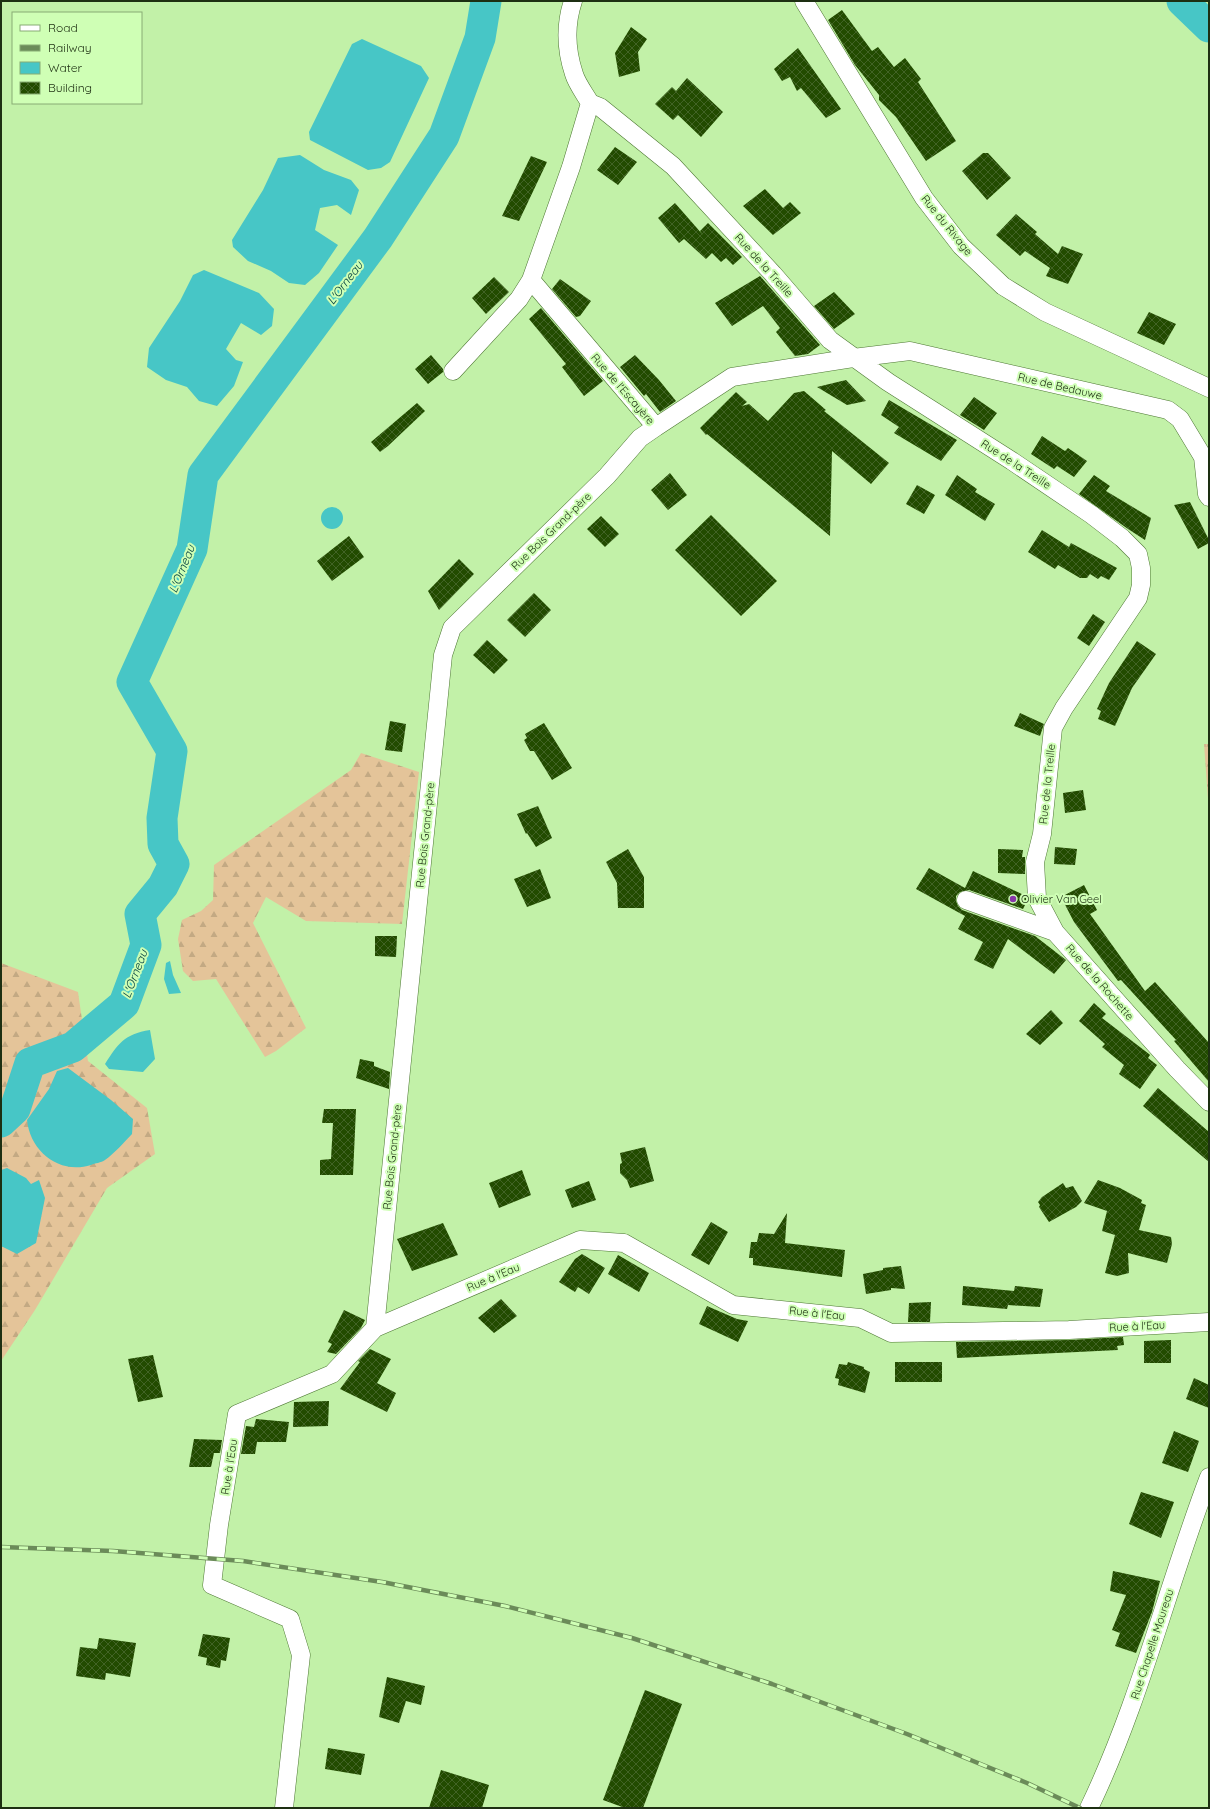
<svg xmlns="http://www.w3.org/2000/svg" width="1210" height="1809" viewBox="0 0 1210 1809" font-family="Quicksand,sans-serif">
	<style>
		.grass { fill: url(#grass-tufts) }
		.forest { fill: url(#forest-firs) }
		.water { fill: #47c6c6 }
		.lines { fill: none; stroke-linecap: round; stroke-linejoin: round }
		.river { stroke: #47c6c6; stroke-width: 31 }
		.building { fill: url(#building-cross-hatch) }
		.minor-casing { stroke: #4d7733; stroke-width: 19 }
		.minor { stroke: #fff; stroke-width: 18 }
		.rail-casing { stroke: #6b8b59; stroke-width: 4.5 }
		.rail { stroke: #cfffb5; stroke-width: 3; stroke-dasharray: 9; stroke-linecap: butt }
		.poi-dot { fill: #8737a7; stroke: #cfffb5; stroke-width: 1.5 }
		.labels { text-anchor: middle; stroke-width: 4; stroke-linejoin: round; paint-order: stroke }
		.street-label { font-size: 11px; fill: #1d2f12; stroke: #cfffb5 }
		.poi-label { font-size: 11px; fill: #1d2f12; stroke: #cfffb5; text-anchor: start }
		.water-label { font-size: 12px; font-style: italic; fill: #054141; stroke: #cfffb5 }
	</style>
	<defs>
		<pattern id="grass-tufts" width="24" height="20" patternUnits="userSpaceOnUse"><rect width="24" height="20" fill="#e4c499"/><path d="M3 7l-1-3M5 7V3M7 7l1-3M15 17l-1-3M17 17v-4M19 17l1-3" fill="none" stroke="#c3a983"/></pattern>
		<pattern id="forest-firs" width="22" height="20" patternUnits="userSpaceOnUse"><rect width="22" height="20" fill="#e4c499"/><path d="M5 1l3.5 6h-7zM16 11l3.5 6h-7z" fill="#c3a983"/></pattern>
		<pattern id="building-cross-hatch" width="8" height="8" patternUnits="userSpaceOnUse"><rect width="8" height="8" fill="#224b00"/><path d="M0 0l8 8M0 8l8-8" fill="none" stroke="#416325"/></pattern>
	</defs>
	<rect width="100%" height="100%" fill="#c2f1a8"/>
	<path class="grass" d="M 1204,744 L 1209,744 L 1209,805 L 1208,799 Z"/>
	<path class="forest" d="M 361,753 L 419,772 L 402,924 L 306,921 L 266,897 L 253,923 L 306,1028 L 276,1051 L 265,1057 L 216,979 L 193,981 L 183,971 L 178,939 L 182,920 L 201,911 L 213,900 L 214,865 L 351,770 Z
		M 1,963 L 78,992 L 88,1061 L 147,1108 L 155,1154 L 107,1188 L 35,1310 L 1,1361 Z"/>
	<path class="water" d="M 362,39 L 421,66 L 429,78 L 390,162 L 381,168 L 368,170 L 310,140 L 309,132 L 352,44 Z
		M 300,155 L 324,170 L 351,180 L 359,190 L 351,215 L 337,205 L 320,208 L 315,230 L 338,245 L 319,273 L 305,285 L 289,283 L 271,271 L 248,261 L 233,247 L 232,240 L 263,190 L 278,158 Z
		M 204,270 L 259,293 L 274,309 L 272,326 L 261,335 L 241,323 L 226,349 L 236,360 L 243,362 L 234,386 L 217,406 L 199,401 L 187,387 L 166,380 L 147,367 L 149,348 L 180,301 L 193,275 Z
		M321 518a11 11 0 1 1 22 0a11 11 0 1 1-22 0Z
		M 170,961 L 173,975 L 181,993 L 169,994 L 164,979 L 166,963 Z
		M 150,1030 L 155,1059 L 143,1072 L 109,1069 L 105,1064 C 118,1044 124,1034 150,1030 Z
		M 68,1068 L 111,1100 L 133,1119 L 132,1134 C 124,1142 115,1153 105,1160 C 101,1163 95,1163 91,1165 C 59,1175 30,1151 27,1120 L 49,1089 L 57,1071 Z
		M 7,1168 L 26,1178 L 31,1184 L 39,1180 L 45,1198 L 36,1243 L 17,1254 L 1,1246 L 1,1170 Z"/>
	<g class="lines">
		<path class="river" d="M 1182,1 L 1209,27
			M 1,1122 L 15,1109 L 30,1063 L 73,1047 L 124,1004 L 146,945 L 140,914 L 163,886 L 174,864 L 163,844 L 162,818 L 172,751 L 132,682 L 192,549 L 203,475 L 378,238 L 444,136 L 480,38 L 486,1"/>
	</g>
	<path class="building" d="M 842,10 L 872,51 L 878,47 L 894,67 L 905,58 L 921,79 L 918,82 L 956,141 L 926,161 L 896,117 L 879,100 L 879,95 L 855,65 L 828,20 Z
		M 631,27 L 647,39 L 638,52 L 640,71 L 619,77 L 615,53 Z
		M 798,48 L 841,109 L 826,118 L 801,88 L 797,91 L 790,77 L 782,81 L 774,69 Z
		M 687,78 L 723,112 L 701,137 L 678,115 L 673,120 L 655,104 L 672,87 L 676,91 Z
		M 615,147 L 637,162 L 618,185 L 597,170 Z
		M 983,153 L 988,153 L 1011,178 L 987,200 L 962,171 Z
		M 531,156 L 547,162 L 519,221 L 502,216 Z
		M 765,189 L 783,208 L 790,202 L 801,213 L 773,235 L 743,206 Z
		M 675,203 L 703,235 L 700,231 L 708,223 L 742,257 L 733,265 L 726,258 L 721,262 L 712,253 L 706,259 L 684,239 L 679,243 L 658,218 Z
		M 1016,214 L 1037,232 L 1035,234 L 1058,254 L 1062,246 L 1083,254 L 1068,284 L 1046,276 L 1050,268 L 1025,251 L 1020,256 L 996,235 Z
		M 760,276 L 820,345 L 808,354 L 795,356 L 776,332 L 780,328 L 763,306 L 732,326 L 715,303 Z
		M 494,277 L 509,292 L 486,314 L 472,298 Z
		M 560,279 L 591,301 L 580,316 L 576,317 L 552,289 Z
		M 834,292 L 855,314 L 834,329 L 814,306 Z
		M 541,308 L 603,381 L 584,396 L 562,367 L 566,364 L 529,319 Z
		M 1149,312 L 1176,324 L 1164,345 L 1137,333 Z
		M 431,355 L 443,369 L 443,372 L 428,384 L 415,369 Z
		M 635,355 L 659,380 L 676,401 L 660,412 L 646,394 L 644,396 L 620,367 Z
		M 846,380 L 866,401 L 847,405 L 817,387 Z
		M 804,391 L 826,410 L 824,411 L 889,463 L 871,484 L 832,451 L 830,536 L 707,434 L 706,435 L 700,428 L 736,392 L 747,402 L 742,406 L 749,404 L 768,421 L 794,393 Z
		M 974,397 L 997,413 L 984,430 L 960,415 Z
		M 889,400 L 957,440 L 941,461 L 894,433 L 899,427 L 881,415 Z
		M 417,403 L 425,411 L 388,446 L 380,452 L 371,442 Z
		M 1042,436 L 1065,451 L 1068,448 L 1087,461 L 1074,477 L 1057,466 L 1054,469 L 1031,454 Z
		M 670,473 L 687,495 L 668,510 L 651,490 Z
		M 957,475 L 977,489 L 975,492 L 995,504 L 985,521 L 945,495 Z
		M 1094,475 L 1110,486 L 1106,491 L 1151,518 L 1145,540 L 1128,529 L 1079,494 Z
		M 917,485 L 935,495 L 924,514 L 906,504 Z
		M 1190,502 L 1209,540 L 1209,543 L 1198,549 L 1174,505 Z
		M 711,515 L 777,581 L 741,616 L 675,550 Z
		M 601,516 L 619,534 L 605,547 L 587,529 Z
		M 1042,530 L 1069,547 L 1071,543 L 1117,568 L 1109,580 L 1101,576 L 1098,579 L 1090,574 L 1087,578 L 1080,578 L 1058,565 L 1055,569 L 1028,552 Z
		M 349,536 L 364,557 L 332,581 L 317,561 Z
		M 459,559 L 474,574 L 439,610 L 428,591 Z
		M 534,593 L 551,610 L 525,637 L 507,620 Z
		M 1093,614 L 1105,622 L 1089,646 L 1077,638 Z
		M 487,640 L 508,660 L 494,674 L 473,655 Z
		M 1137,641 L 1156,654 L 1132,688 L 1115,726 L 1098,719 L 1101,711 L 1097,709 L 1109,683 Z
		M 1020,713 L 1044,724 L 1040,736 L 1014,726 Z
		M 390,721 L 406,724 L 402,752 L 385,750 Z
		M 544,723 L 572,768 L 552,780 L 534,751 L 530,751 L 524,740 L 527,738 L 525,734 Z
		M 1083,790 L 1086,810 L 1065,813 L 1063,793 Z
		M 538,806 L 552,838 L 536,847 L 527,833 L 526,834 L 517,814 Z
		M 1055,847 L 1077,849 L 1075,865 L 1054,864 Z
		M 628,849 L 644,877 L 644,908 L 618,908 L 617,883 L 606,862 Z
		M 998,849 L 1023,850 L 1022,857 L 1025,857 L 1025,874 L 998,873 Z
		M 929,868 L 965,888 L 973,871 L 1026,896 L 1027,901 L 1023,909 L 969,890 L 960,892 L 956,896 L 956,901 L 958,906 L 962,910 L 1035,936 L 1066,960 L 1054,974 L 1008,939 L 993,969 L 974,960 L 983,942 L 958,929 L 965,916 L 916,889 Z
		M 540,869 L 551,898 L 527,907 L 514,879 Z
		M 1084,885 L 1097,910 L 1090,914 L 1145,991 L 1155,982 L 1209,1043 L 1209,1082 L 1174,1041 L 1176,1040 L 1121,980 L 1118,981 L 1074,922 L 1061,897 Z
		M 375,936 L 397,936 L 396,957 L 375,956 Z
		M 1094,1003 L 1106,1014 L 1102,1018 L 1149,1054 L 1150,1055 L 1148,1058 L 1157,1065 L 1140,1089 L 1119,1074 L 1124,1065 L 1102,1047 L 1105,1044 L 1079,1021 Z
		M 1051,1010 L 1063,1023 L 1040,1045 L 1026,1034 Z
		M 360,1059 L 374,1062 L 374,1066 L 390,1072 L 389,1089 L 356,1078 Z
		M 1158,1088 L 1209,1132 L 1209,1162 L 1143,1106 Z
		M 324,1109 L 356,1109 L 353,1175 L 320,1175 L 320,1160 L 331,1159 L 333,1123 L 322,1123 Z
		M 645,1147 L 654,1181 L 630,1188 L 627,1180 L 620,1173 L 620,1164 L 622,1163 L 620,1153 Z
		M 522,1170 L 531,1195 L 499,1208 L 489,1183 Z
		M 1098,1180 L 1120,1188 L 1142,1200 L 1141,1203 L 1146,1205 L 1139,1230 L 1171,1237 L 1172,1244 L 1167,1263 L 1128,1253 L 1129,1273 L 1117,1276 L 1105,1273 L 1115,1235 L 1102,1231 L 1107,1211 L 1084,1203 Z
		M 589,1181 L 596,1200 L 572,1208 L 565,1190 Z
		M 1063,1183 L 1066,1188 L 1073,1186 L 1082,1201 L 1076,1207 L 1049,1222 L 1039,1207 L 1040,1205 L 1038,1202 L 1042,1197 Z
		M 787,1213 L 785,1243 L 845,1250 L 842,1277 L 753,1265 L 753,1258 L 749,1258 L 751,1242 L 757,1242 L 759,1233 L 774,1234 Z
		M 711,1222 L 728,1232 L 709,1265 L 691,1255 Z
		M 443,1223 L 458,1255 L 412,1271 L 397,1239 Z
		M 582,1254 L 605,1268 L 589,1294 L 578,1287 L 575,1292 L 559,1282 L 575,1259 Z
		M 618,1255 L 649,1273 L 639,1292 L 608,1274 Z
		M 901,1266 L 905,1289 L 891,1288 L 891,1290 L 866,1294 L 863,1274 L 883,1270 L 883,1268 Z
		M 963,1286 L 1014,1291 L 1015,1286 L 1043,1289 L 1040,1307 L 1008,1305 L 1007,1309 L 962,1305 Z
		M 501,1299 L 517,1316 L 494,1333 L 478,1318 Z
		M 931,1302 L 930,1322 L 908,1322 L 909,1303 Z
		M 707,1306 L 737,1319 L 748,1321 L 738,1342 L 699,1324 Z
		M 344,1310 L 365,1320 L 361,1328 L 336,1354 L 327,1352 L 332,1344 L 328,1342 Z
		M 1123,1337 L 1124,1345 L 1117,1346 L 1118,1350 L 957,1358 L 956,1342 L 1069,1340 Z
		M 1171,1340 L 1171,1363 L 1144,1363 L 1144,1341 Z
		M 370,1349 L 391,1359 L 377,1383 L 396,1393 L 387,1412 L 340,1389 L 360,1362 L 358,1361 Z
		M 153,1355 L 163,1397 L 138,1402 L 128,1359 Z
		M 848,1362 L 864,1367 L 864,1369 L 870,1372 L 865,1393 L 838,1385 L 839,1379 L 835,1378 L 839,1364 L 847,1365 Z
		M 895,1362 L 942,1362 L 942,1382 L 895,1382 Z
		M 1194,1378 L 1209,1385 L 1209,1408 L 1186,1399 Z
		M 329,1401 L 328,1426 L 293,1427 L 294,1402 Z
		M 256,1419 L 289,1422 L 286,1442 L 257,1442 L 255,1454 L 241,1454 L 246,1426 L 254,1427 Z
		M 1174,1431 L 1199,1441 L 1188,1472 L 1162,1463 Z
		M 194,1439 L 222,1440 L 220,1453 L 214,1453 L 211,1467 L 189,1467 Z
		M 1141,1492 L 1174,1502 L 1161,1538 L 1129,1524 Z
		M 1113,1571 L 1160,1581 L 1152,1612 L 1136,1653 L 1115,1646 L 1120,1633 L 1112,1630 L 1126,1595 L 1110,1591 Z
		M 203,1634 L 230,1638 L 226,1661 L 221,1660 L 220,1668 L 206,1665 L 207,1658 L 198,1656 Z
		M 99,1638 L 136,1643 L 130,1677 L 106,1673 L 105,1680 L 76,1676 L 80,1647 L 97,1649 Z
		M 387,1677 L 425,1686 L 421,1705 L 406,1701 L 399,1723 L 379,1717 Z
		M 645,1690 L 682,1704 L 643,1808 L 625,1808 L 603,1800 Z
		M 328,1748 L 365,1754 L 361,1775 L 325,1769 Z
		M 441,1770 L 489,1785 L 482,1808 L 429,1808 Z"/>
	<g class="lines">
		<defs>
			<path id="minor" d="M 573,1 C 565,25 566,50 574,74 C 577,84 585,94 590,103
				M 804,1 L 924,198 L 961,246 L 1003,286 L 1045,312 L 1209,388
				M 590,103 L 600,107 L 673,166 L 773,274 L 830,340 L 888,382 L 1012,461 L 1092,515 L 1122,538 L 1138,554 L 1141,568 L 1141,585 L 1138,598 L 1064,708 L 1053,728 L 1042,834 L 1035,862 L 1037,898 L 1055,932
				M 590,103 L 571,167 L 531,280 L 656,427 L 732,377 L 853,358 L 910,351 L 1168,410 L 1180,419 L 1203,457 L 1207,494 L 1209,497
				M 453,371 L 519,299 L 531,280
				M 966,900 L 1055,932 L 1177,1069 L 1209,1102
				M 375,1328 L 443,655 L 452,628 L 607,476 L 640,438 L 656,427
				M 284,1808 L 301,1655 L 290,1619 L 212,1585 L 219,1525 L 237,1414 L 332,1374 L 375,1328 L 580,1240 L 624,1243 L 733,1305 L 860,1318 L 891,1333 L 1069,1330 L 1209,1322
				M 1089,1808 C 1140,1702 1167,1587 1209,1477"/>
		</defs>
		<use href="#minor" class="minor-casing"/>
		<use href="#minor" class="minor"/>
		<defs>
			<path id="rail" d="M 1,1547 L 113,1551 L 243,1561 L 382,1582 L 505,1606 L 632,1638 L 772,1684 L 907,1734 L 1027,1783 L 1080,1808"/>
		</defs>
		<use href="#rail" class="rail-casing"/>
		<use href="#rail" class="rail"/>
	</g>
	<circle class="poi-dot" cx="1013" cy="899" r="4"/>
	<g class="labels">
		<g class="street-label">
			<text transform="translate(947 225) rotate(51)" y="4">Rue du Rivage</text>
			<text transform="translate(764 265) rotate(48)" y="4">Rue de la Treille</text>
			<text transform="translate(1060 386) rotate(13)" y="4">Rue de Bedauwe</text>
			<text transform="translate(623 389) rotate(49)" y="4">Rue de l'Escayère</text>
			<text transform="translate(1016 464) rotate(33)" y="4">Rue de la Treille</text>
			<text transform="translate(551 531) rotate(-44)" y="4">Rue Bois Grand-père</text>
			<text transform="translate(1047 784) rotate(-84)" y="4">Rue de la Treille</text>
			<text transform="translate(425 835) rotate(-84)" y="4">Rue Bois Grand-père</text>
			<text transform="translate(1100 982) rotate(49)" y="4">Rue de la Rochette</text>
			<text transform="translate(392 1157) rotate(-84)" y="4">Rue Bois Grand-père</text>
			<text transform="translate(493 1277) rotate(-23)" y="4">Rue à l'Eau</text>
			<text transform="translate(817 1313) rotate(6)" y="4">Rue à l'Eau</text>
			<text transform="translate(1137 1326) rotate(-3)" y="4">Rue à l'Eau</text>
			<text transform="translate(229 1467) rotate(-81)" y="4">Rue à l'Eau</text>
			<text transform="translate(1152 1644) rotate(-72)" y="4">Rue Chapelle Moureau</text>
		</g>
		<g class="poi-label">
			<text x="1021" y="903">Olivier Van Geel</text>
		</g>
		<g class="water-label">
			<text transform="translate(345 283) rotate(-53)" y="4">L'Orneau</text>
			<text transform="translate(182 569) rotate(-68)" y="4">L'Orneau</text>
			<text transform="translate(135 974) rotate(-69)" y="4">L'Orneau</text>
		</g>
	</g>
	<rect width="1210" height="1809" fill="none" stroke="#1d2f12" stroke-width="4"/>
	<rect x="12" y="12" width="130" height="92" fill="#cfffb5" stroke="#88ac74"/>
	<rect x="20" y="25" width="20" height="6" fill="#ffffff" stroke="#88ac74"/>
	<text x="48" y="32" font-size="12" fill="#1d2f12">Road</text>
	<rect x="20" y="45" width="20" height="6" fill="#6b8b59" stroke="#88ac74"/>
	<text x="48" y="52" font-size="12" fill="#1d2f12">Railway</text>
	<rect x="20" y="62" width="20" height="12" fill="#47c6c6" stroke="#88ac74"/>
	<text x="48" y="72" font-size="12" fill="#1d2f12">Water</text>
	<rect x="20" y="82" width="20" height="12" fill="url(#building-cross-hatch)" stroke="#88ac74"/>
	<text x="48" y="92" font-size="12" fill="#1d2f12">Building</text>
</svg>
